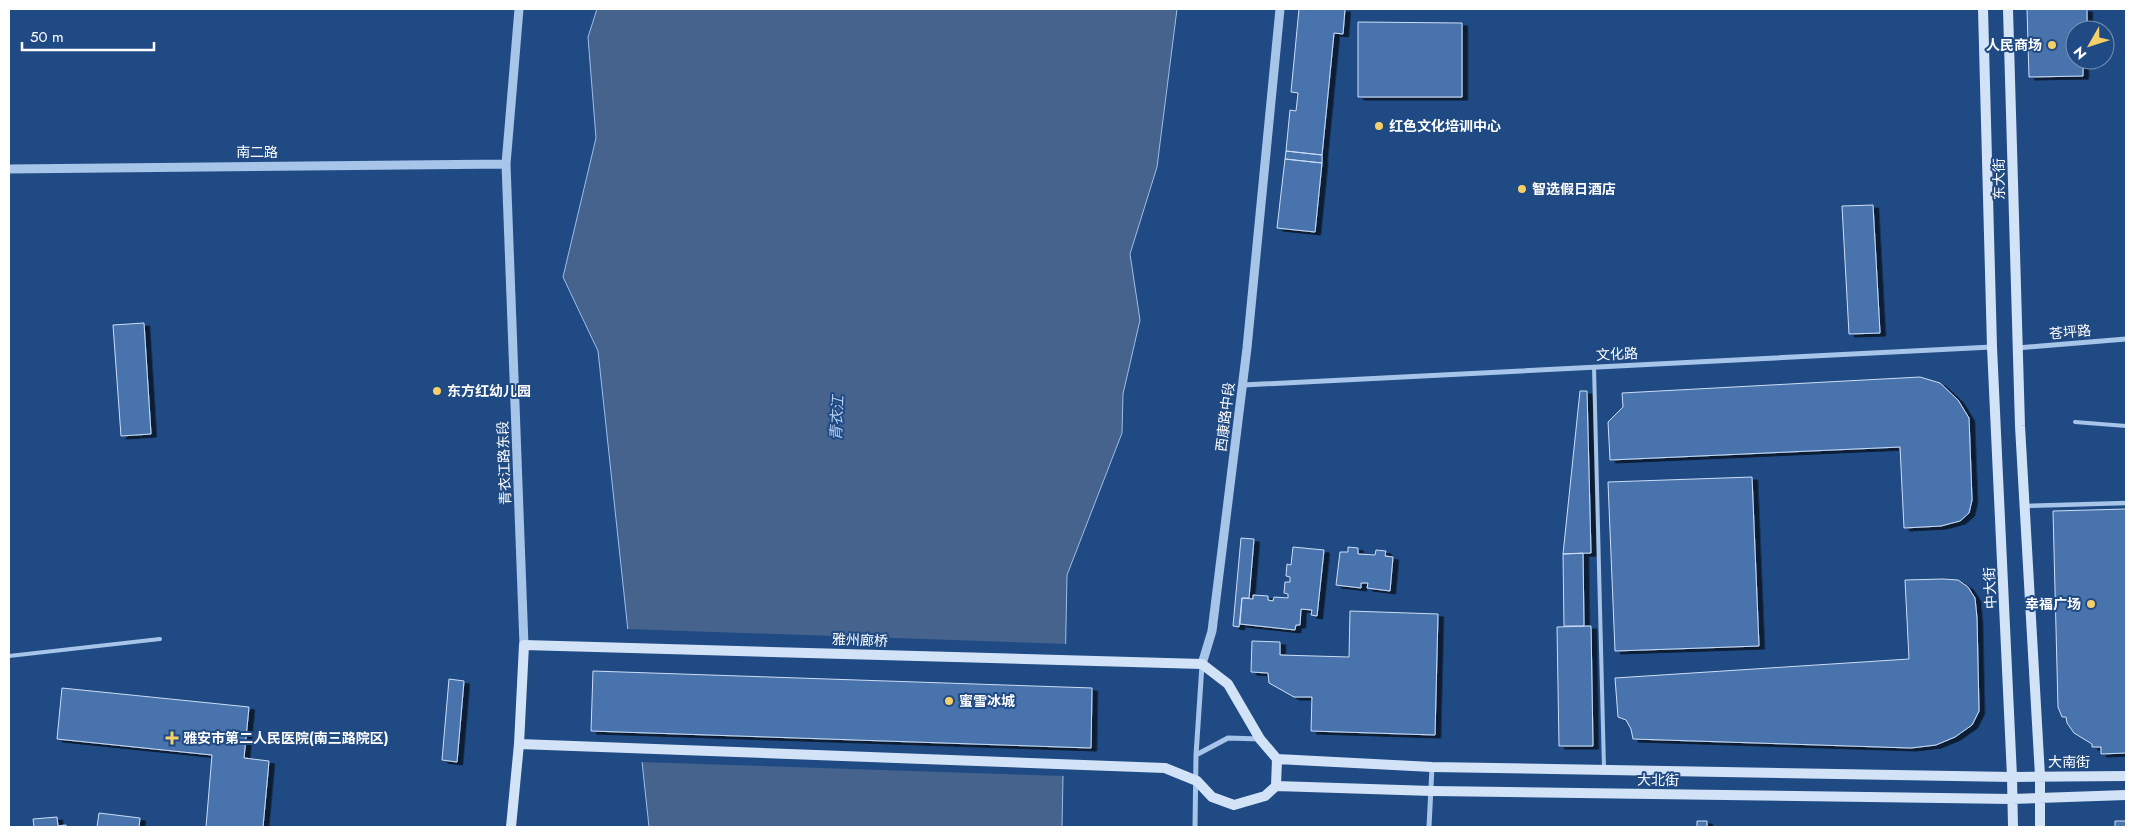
<svg xmlns="http://www.w3.org/2000/svg" width="2135" height="836" viewBox="0 0 2135 836" font-family="Jost,'Noto Sans SC',sans-serif">
	<style>
		.water { fill: #45638d; stroke: #9bbfea }
		.pier { fill: #204a83 }
		.building { fill: #4973ac; stroke: #ccdef7; filter: url(#shadow) }
		.lines { fill: none; stroke-linecap: round; stroke-linejoin: round }
		.service { stroke: #a7c4e9; stroke-width: 4 }
		.pedestrian { stroke: #a7c4e9; stroke-width: 4.5 }
		.minor { stroke: #a7c4e9; stroke-width: 5 }
		.tertiary { stroke: #a7c4e9; stroke-width: 9 }
		.secondary { stroke: #d2e2f7; stroke-width: 10 }
		.poi-dot { fill: #f6cf68; stroke: #204a83; stroke-width: 2 }
		.labels { text-anchor: middle; stroke-width: 4; stroke-linejoin: round; paint-order: stroke }
		.poi-label { font-size: 14px; font-weight: bold; fill: #fff; stroke: #204a83; text-anchor: start }
		.street-label { font-size: 14px; fill: #fff; stroke: #204a83 }
		.water-label { font-size: 15px; font-style: italic; fill: #b3cef0; stroke: #204a83 }
	</style>
	<defs>
		<filter id="shadow"><feDropShadow dx="5.5" dy="3" stdDeviation="0" flood-color="#0009"/></filter>
	</defs>
	<rect width="100%" height="100%" fill="#204a83"/>
	<path class="water" d="M 597,9 L 1177,9 L 1157,167 L 1130,254 L 1140,320 L 1123,394 L 1122,433 L 1067,575 L 1062,827 L 649,827 L 598,351 L 563,277 L 596,138 L 588,37 Z"/>
	<path class="pier" d="M 626,629 L 1068,644 L 1065,776 L 640,762 Z"/>
	<path class="building" d="M 1299,9 L 1345,9 L 1343,34 L 1334,33 L 1322,155 L 1286,151 L 1290,110 L 1296,111 L 1298,93 L 1291,92 Z
		M 2027,9 L 2087,9 L 2087,30 L 2075,30 L 2075,60 L 2088,60 L 2088,62 L 2083,62 L 2083,76 L 2029,77 Z
		M 1358,22 L 1462,23 L 1462,97 L 1358,97 Z
		M 1286,151 L 1322,155 L 1322,163 L 1285,159 Z
		M 1285,159 L 1322,163 L 1315,232 L 1277,228 Z
		M 1873,205 L 1880,333 L 1849,334 L 1842,206 Z
		M 144,323 L 151,434 L 121,436 L 113,325 Z
		M 1920,377 L 1940,383 L 1958,400 L 1969,418 L 1972,500 L 1969,513 L 1960,521 L 1941,526 L 1904,528 L 1900,447 L 1610,460 L 1608,422 L 1623,407 L 1622,393 Z
		M 1580,391 L 1587,391 L 1591,553 L 1563,554 Z
		M 1752,477 L 1759,646 L 1615,651 L 1608,482 Z
		M 2126,509 L 2126,753 L 2101,754 L 2101,747 L 2092,747 L 2092,744 L 2074,733 L 2067,723 L 2066,717 L 2062,717 L 2058,707 L 2053,511 Z
		M 1241,538 L 1254,539 L 1249,598 L 1242,598 L 1239,627 L 1233,626 Z
		M 1293,547 L 1324,550 L 1317,616 L 1311,615 L 1312,610 L 1301,609 L 1300,625 L 1296,625 L 1295,630 L 1240,624 L 1242,598 L 1253,599 L 1253,595 L 1268,596 L 1268,600 L 1273,601 L 1274,597 L 1288,598 L 1288,594 L 1284,593 L 1285,582 L 1290,582 L 1290,577 L 1286,576 L 1287,564 L 1291,565 Z
		M 1348,547 L 1358,548 L 1358,554 L 1375,555 L 1376,550 L 1386,551 L 1385,556 L 1393,557 L 1390,591 L 1367,588 L 1368,583 L 1361,583 L 1361,588 L 1336,585 L 1340,552 L 1348,552 Z
		M 1583,553 L 1584,626 L 1564,626 L 1563,554 Z
		M 1943,579 L 1958,580 L 1968,587 L 1975,598 L 1977,618 L 1979,711 L 1972,725 L 1955,737 L 1936,745 L 1911,748 L 1633,739 L 1631,729 L 1626,720 L 1618,717 L 1615,678 L 1909,659 L 1905,580 Z
		M 1350,611 L 1438,614 L 1435,735 L 1311,731 L 1312,697 L 1294,697 L 1269,683 L 1268,673 L 1251,672 L 1252,641 L 1280,642 L 1280,655 L 1349,657 Z
		M 1591,626 L 1593,746 L 1559,746 L 1557,627 Z
		M 593,671 L 1092,688 L 1091,748 L 591,731 Z
		M 449,679 L 464,681 L 457,762 L 442,760 Z
		M 62,688 L 249,707 L 244,758 L 269,761 L 263,827 L 206,827 L 212,755 L 57,739 Z
		M 99,813 L 140,818 L 139,827 L 97,827 Z
		M 57,817 L 58,826 L 66,825 L 66,827 L 34,827 L 33,819 Z
		M 1697,821 L 1707,821 L 1707,827 L 1697,827 Z
		M 2115,821 L 2126,821 L 2126,827 L 2115,827 Z"/>
	<g class="lines">
		<path class="service" d="M 1594,367 L 1604,768
			M 2075,422 L 2126,426
			M 9,656 L 160,639"/>
		<path class="pedestrian" d="M 2025,506 L 2126,503"/>
		<path class="minor" d="M 2017,348 L 2126,339
			M 1243,385 L 1992,347
			M 1196,755 L 1228,738 L 1260,739
			M 1195,827 L 1196,755 L 1202,665
			M 1429,827 L 1432,767"/>
		<path class="tertiary" d="M 519,9 L 506,164 L 524,645
			M 9,169 L 506,164
			M 1202,664 L 1212,631 L 1247,348 L 1280,9"/>
		<path class="secondary" d="M 1983,9 L 1992,347 L 2012,777 L 2013,827
			M 2008,9 L 2020,426 L 2040,776 L 2040,827
			M 1277,759 L 1432,767 L 2012,777 L 2126,776
			M 1276,786 L 1432,791 L 2012,799 L 2126,795
			M 511,827 L 519,744 L 524,645 L 1202,664 L 1228,684 L 1260,739 L 1277,759 L 1276,786 L 1265,796 L 1234,805 L 1212,797 L 1197,781 L 1165,768 L 519,744"/>
	</g>
	<g class="poi-dot">
		<circle cx="2052" cy="45" r="5"/>
		<circle cx="1379" cy="126" r="5"/>
		<circle cx="1522" cy="189" r="5"/>
		<circle cx="437" cy="391" r="5"/>
		<circle cx="2091" cy="604" r="5"/>
		<circle cx="949" cy="701" r="5"/>
		<path d="M169.5 730.5h5v5h5v5h-5v5h-5v-5h-5v-5h5z"/>
	</g>
	<g class="labels">
		<g class="poi-label">
			<text x="2042" y="50" text-anchor="end">人民商场</text>
			<text x="1389" y="131">红色文化培训中心</text>
			<text x="1532" y="194">智选假日酒店</text>
			<text x="447" y="396">东方红幼儿园</text>
			<text x="2081" y="609" text-anchor="end">幸福广场</text>
			<text x="959" y="706">蜜雪冰城</text>
			<text x="183" y="743">雅安市第二人民医院(南三路院区)</text>
		</g>
		<g class="street-label">
			<text x="257" y="157">南二路</text>
			<text transform="translate(1999 179) rotate(-91)" y="5">东大街</text>
			<text transform="translate(2070 332) rotate(-5)" y="5">苍坪路</text>
			<text transform="translate(1617 354) rotate(-3)" y="5">文化路</text>
			<text transform="translate(1225 417) rotate(-83)" y="5">西康路中段</text>
			<text transform="translate(504 463) rotate(-92)" y="5">青衣江路东段</text>
			<text transform="translate(1990 588) rotate(-93)" y="5">中大街</text>
			<text transform="translate(860 640) rotate(2)" y="5">雅州廊桥</text>
			<text x="2069" y="767">大南街</text>
			<text transform="translate(1658 780) rotate(1)" y="5">大北街</text>
		</g>
		<g class="water-label">
			<text transform="translate(837 418) rotate(-87)" y="5">青衣江</text>
		</g>
	</g>
	<rect width="2135" height="836" fill="none" stroke="#ffffff" stroke-width="20"/>
	<g transform="translate(2090 45) rotate(231)"><circle r="24" fill="#204a83" stroke="#7992b5"/>
	<path d="M0-4L9 19L0 12L-9 19Z" fill="#f6cf68"/>
	<text y="-8" font-size="14" font-weight="bold" text-anchor="middle" fill="#ffffff">N</text>
	</g>
	<path d="M22 42v8h132v-8" fill="none" stroke="#ffffff" stroke-width="2.5"/>
	<text x="30" y="42" font-size="15" fill="#ffffff" stroke="#204a83" stroke-width="4" paint-order="stroke">50 m</text>
</svg>
